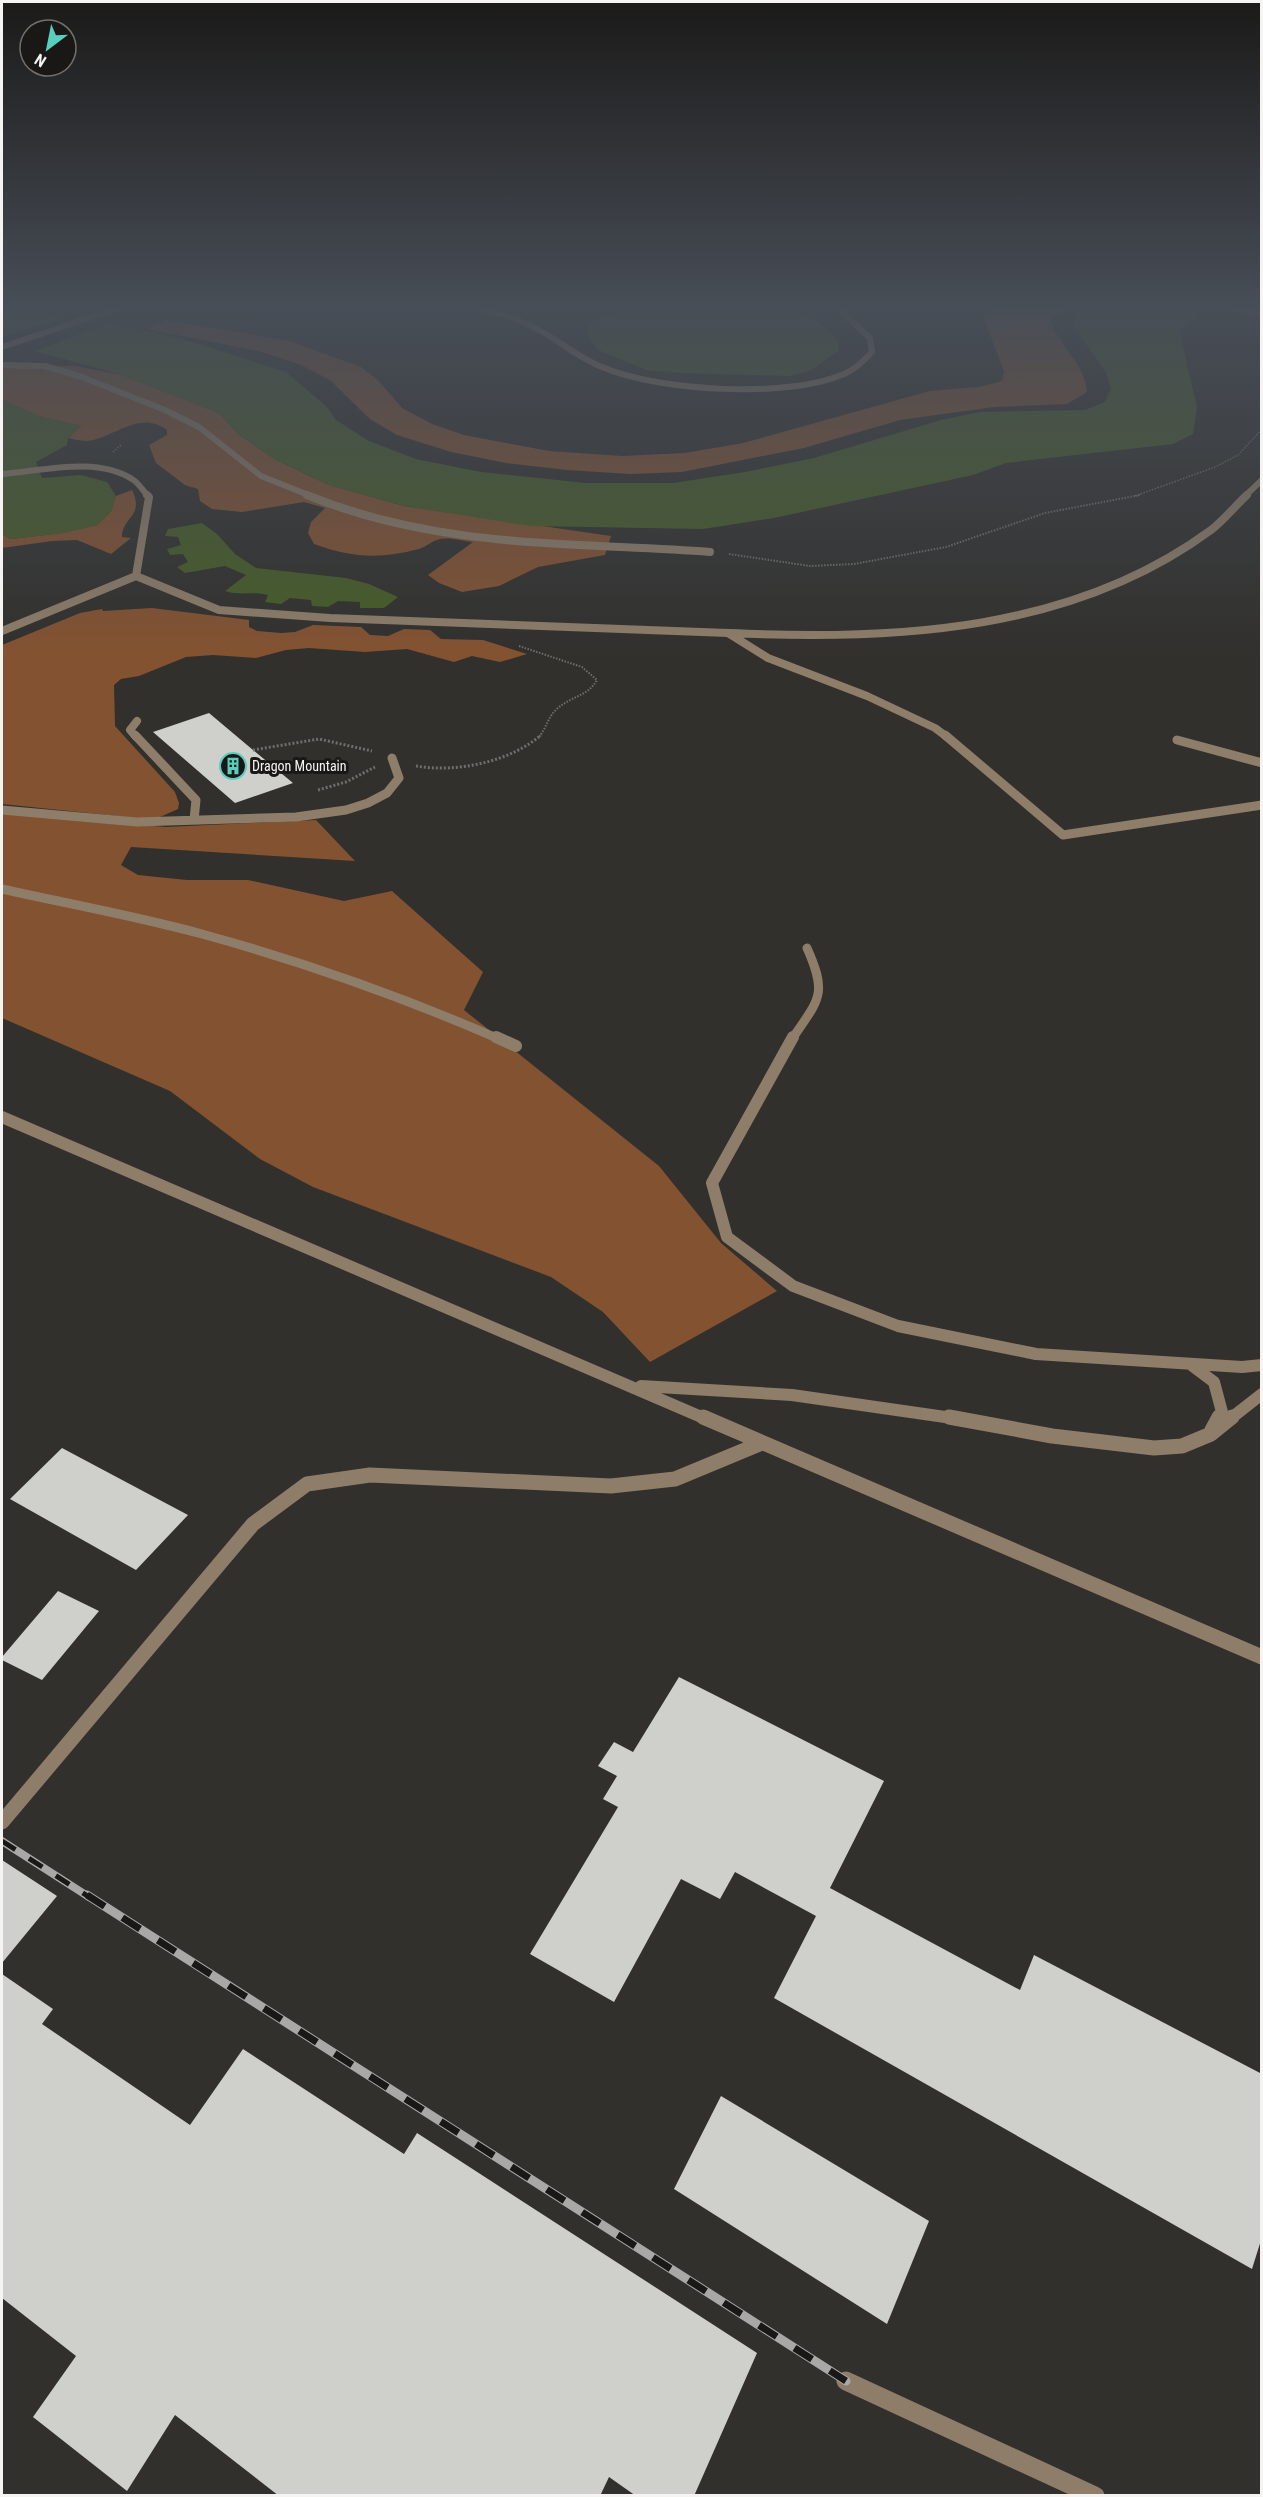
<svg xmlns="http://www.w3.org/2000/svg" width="1263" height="2497" viewBox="0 0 1263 2497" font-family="'Roboto Condensed',sans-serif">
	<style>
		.forest { fill: #835231 }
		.water { fill: #475c27 }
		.building { fill: #cfcfcb }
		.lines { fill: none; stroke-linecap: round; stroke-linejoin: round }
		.path-far2 { stroke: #6f6e6c; stroke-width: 1.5; stroke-dasharray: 1.5 1.5; stroke-linecap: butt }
		.path-far1 { stroke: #6f6e6c; stroke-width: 2; stroke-dasharray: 1.5 1.5; stroke-linecap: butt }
		.path { stroke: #6f6e6c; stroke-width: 3; stroke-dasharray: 2 2; stroke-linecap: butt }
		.lane-far5 { stroke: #8e7d69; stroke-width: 6 }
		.lane-far4 { stroke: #8e7d69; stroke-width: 8 }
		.lane-far3 { stroke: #8e7d69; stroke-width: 9 }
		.lane-far2 { stroke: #8e7d69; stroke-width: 12 }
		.lane-far1 { stroke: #8e7d69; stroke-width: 15 }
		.lane { stroke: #8e7d69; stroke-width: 19 }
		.street-far1 { stroke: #8e7d69; stroke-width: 6 }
		.street { stroke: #8e7d69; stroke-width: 8 }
		.rail-far1-casing { stroke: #a9a8a6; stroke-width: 8 }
		.rail-casing { stroke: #a9a8a6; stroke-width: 9 }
		.rail-far1 { stroke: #191817; stroke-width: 5; stroke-dasharray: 16; stroke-linecap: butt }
		.rail { stroke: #191817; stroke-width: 7; stroke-dasharray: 21; stroke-linecap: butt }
		.labels { text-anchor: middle; stroke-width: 6; stroke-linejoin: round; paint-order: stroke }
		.far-poi-label { font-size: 14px; fill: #f5f4f2; stroke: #191817; text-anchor: start }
	</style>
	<rect width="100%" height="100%" fill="#31302d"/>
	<path class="forest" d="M 993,305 L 1073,305 L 1050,318 C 1058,347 1085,362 1087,392 L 1067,404 L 994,407 L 900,420 L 804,448 L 682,472 L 630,474 L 567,470 L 506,463 L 451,452 L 397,435 L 370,419 L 330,380 L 299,364 L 259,351 L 147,329 L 166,320 L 289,341 L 361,367 L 378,380 L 402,408 L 432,424 L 464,435 L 549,451 L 622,456 L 685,453 L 743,443 L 930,391 L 979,387 L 1002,381 L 1004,371 L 983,316 Z
		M 2,366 L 74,366 L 119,374 L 219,413 L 238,434 L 276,460 L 329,485 L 404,506 L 611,536 L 605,555 L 538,567 L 499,586 L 462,592 L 439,583 L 428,575 L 473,542 C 463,541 450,537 440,539 C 433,540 426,547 419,549 C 379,559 353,558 314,544 L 308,533 L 311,522 L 325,508 L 304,502 L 242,512 L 212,509 L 200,501 L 198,489 L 185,485 L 156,463 L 149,445 L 167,435 L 167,430 C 139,409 113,439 87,441 C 81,441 74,439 68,438 L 81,426 L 39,416 L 2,400 Z
		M 132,490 C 145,516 122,517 122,537 L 131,538 L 111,554 L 77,540 L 52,541 L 2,548 L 2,534 L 11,539 L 62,533 L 97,525 L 111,511 L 116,496 Z
		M 152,608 L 249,620 L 249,627 L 257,631 L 281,633 L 295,632 L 313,625 L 361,627 L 370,635 L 388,636 L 404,629 L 430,630 L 441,639 L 483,640 L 527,654 L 500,662 L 472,656 L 454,662 L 407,649 L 365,652 L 309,648 L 286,650 L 256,658 L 213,655 L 186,657 L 139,676 L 121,679 L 114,685 L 115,726 L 175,792 L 179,803 L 178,809 L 160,817 L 146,819 L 2,804 L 2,645 L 80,613 L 102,609 L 103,611 Z
		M 2,814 L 166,827 L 316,820 L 355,861 L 131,847 L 121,865 L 138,875 L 187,880 L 248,880 L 344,901 L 392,891 L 483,972 L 464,1010 L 659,1166 L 721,1243 L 777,1291 L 650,1362 L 603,1312 L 551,1277 L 313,1187 L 260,1159 L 170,1091 L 2,1018 Z"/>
	<path class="water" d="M 2,305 L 16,305 L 64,318 L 2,337 Z
		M 650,305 L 786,306 L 811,317 L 827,329 L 838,341 L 839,350 L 812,370 L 791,376 L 677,373 L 647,370 L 598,350 L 588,336 L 587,326 L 601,317 Z
		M 1082,305 L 1147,305 L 1199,315 L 1179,330 L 1197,407 L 1193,434 L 1173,444 L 1006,463 L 973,475 L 774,518 L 703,529 L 531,526 L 404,506 L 329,485 L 276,460 L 238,434 L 219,413 L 119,374 L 35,351 L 109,323 L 186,340 L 286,372 L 326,406 L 336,420 L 369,441 L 416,459 L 481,472 L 585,483 L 673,483 L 745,472 L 814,458 L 941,420 L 980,412 L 1085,410 L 1105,402 L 1111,389 L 1106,372 L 1073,326 L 1075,311 Z
		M 2,400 L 39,416 L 82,426 L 68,438 L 67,445 L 36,462 L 42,478 L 81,475 L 107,482 L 116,496 L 112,510 L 97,525 L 64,533 L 11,539 L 2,534 Z
		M 202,523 L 217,534 L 235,554 L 256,568 L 346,578 L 369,584 L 398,597 L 384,608 L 360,608 L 360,602 L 338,601 L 328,607 L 312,606 L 311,600 L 290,598 L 281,604 L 265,602 L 268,595 C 252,591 240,596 225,591 L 246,575 L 225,566 L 185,573 L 177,567 L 188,562 L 183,554 L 170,555 L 167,549 L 181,545 L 178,537 L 165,536 L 168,529 Z"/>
	<path class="building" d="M 209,713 L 253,750 L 293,783 L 235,803 L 153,732 Z
		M 62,1448 L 188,1515 L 136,1570 L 10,1499 Z
		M 58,1591 L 99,1611 L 42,1680 L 2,1660 L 2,1657 Z
		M 679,1677 L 884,1781 L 830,1888 L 1020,1990 L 1034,1955 L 1262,2074 L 1262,2237 L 1252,2269 L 774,1998 L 816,1916 L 735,1872 L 720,1899 L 681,1879 L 614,2002 L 530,1954 L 618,1807 L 603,1799 L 617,1776 L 598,1766 L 614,1742 L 633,1752 Z
		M 2,1860 L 57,1896 L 2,1963 Z
		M 2,1974 L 53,2009 L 42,2024 L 190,2125 L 243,2049 L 404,2154 L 417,2133 L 757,2353 L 694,2496 L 636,2496 L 609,2477 L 600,2496 L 279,2496 L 175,2415 L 127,2491 L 33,2417 L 76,2356 L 2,2298 Z
		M 721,2096 L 929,2221 L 887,2324 L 674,2189 Z"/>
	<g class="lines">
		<path class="path-far2" d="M 113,452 L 121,445
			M 1135,496 L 1215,467 L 1238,455 L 1262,429"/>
		<path class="path-far1" d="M 729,554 L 810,566 L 854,564 L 946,547 L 1045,513 L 1140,495
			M 519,646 L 582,667 L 597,680 C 588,696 572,696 558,708 C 548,716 547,727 539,737"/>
		<path class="path" d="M 253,750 L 319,739 L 372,751
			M 416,766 C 456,773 510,762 541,735
			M 318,790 L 346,782 L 375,767"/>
		<path class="lane-far5" d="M 471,305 C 494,312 518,318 539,330 C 561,342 579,358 602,367 C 658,391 787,399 844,374 C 855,369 864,361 872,352 L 870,338 L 834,305
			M 1219,305 L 1262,313
			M 2,347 L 127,305
			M 2,365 L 45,366 L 82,377 L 165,410 L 199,427 L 261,476 L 311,496
			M 1245,496 L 1262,480"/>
		<path class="lane-far4" d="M 307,495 C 438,549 572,542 710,552
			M 728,633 L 768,658 L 867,696 L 935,728 L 947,737
			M 732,633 C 897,641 1074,631 1211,530 C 1224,520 1235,506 1247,495
			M 136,737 L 130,730 L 137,721"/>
		<path class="lane-far3" d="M 135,735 L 196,800 L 194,820
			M 945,735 L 1063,835 L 1262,805
			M 1177,740 L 1262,763
			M 2,810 L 137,822 L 296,817 L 346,810 L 368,803 L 387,793 L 399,778 L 392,758
			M 2,889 C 69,904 136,916 202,934 C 304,962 403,997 499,1039
			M 792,1039 C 819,999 828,995 807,948"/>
		<path class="lane-far2" d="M 496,1037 L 516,1046
			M 793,1037 L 712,1183 L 727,1237 L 793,1286 L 898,1326 L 1036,1354 L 1242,1367 L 1262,1365
			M 2,1117 L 706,1419
			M 1190,1364 L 1214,1382 L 1222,1412 L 1218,1419
			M 641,1386 L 792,1395 L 959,1419
			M 1230,1419 L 1262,1394"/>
		<path class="lane-far1" d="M 703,1417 L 1262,1657
			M 949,1417 L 1052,1436 L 1154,1448 L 1182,1446 L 1211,1434 L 1232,1417
			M 1212,1430 L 1219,1417
			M 2,1822 L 253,1524 L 307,1484 L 370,1475 L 611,1486 L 675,1479 L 762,1443"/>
		<path class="lane" d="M 846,2381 L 1095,2496"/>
		<path class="street-far1" d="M 2,474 C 42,471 96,456 132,479 C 139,483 143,491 148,496"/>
		<path class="street" d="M 136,576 L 219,610 L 330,618 L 728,633
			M 2,631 L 136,576 L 149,497 L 147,495"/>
		<defs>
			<path id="rail-far1" d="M 2,1841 L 89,1897"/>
			<path id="rail" d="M 87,1895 L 846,2381"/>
		</defs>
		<use href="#rail-far1" class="rail-far1-casing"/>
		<use href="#rail" class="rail-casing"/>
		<use href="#rail-far1" class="rail-far1"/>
		<use href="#rail" class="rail"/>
	</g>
	<linearGradient id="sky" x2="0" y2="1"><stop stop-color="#1b1a19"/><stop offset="0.47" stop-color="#484e57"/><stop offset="1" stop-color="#484e57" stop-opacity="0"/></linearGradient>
	<rect width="1263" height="654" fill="url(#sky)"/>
	<defs>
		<symbol id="building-ring" viewBox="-11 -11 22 22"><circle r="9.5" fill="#191817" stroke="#5acebd" stroke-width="1.5"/><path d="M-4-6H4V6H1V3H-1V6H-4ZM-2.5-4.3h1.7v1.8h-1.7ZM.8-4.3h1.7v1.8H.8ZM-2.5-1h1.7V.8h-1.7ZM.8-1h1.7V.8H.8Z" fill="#5acebd"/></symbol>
	</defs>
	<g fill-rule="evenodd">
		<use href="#building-ring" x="218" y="751" width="30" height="30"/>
	</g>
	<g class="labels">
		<g class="far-poi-label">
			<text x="252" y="771">Dragon Mountain</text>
		</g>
	</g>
	<rect width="1263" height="2497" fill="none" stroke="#f5f4f2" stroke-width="6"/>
	<g transform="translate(48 48) rotate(212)"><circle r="28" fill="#191817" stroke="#71706f" stroke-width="1.5"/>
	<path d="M0-4.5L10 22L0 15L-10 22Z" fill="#5acebd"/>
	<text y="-9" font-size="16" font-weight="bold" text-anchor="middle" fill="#f5f4f2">N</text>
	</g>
</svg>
